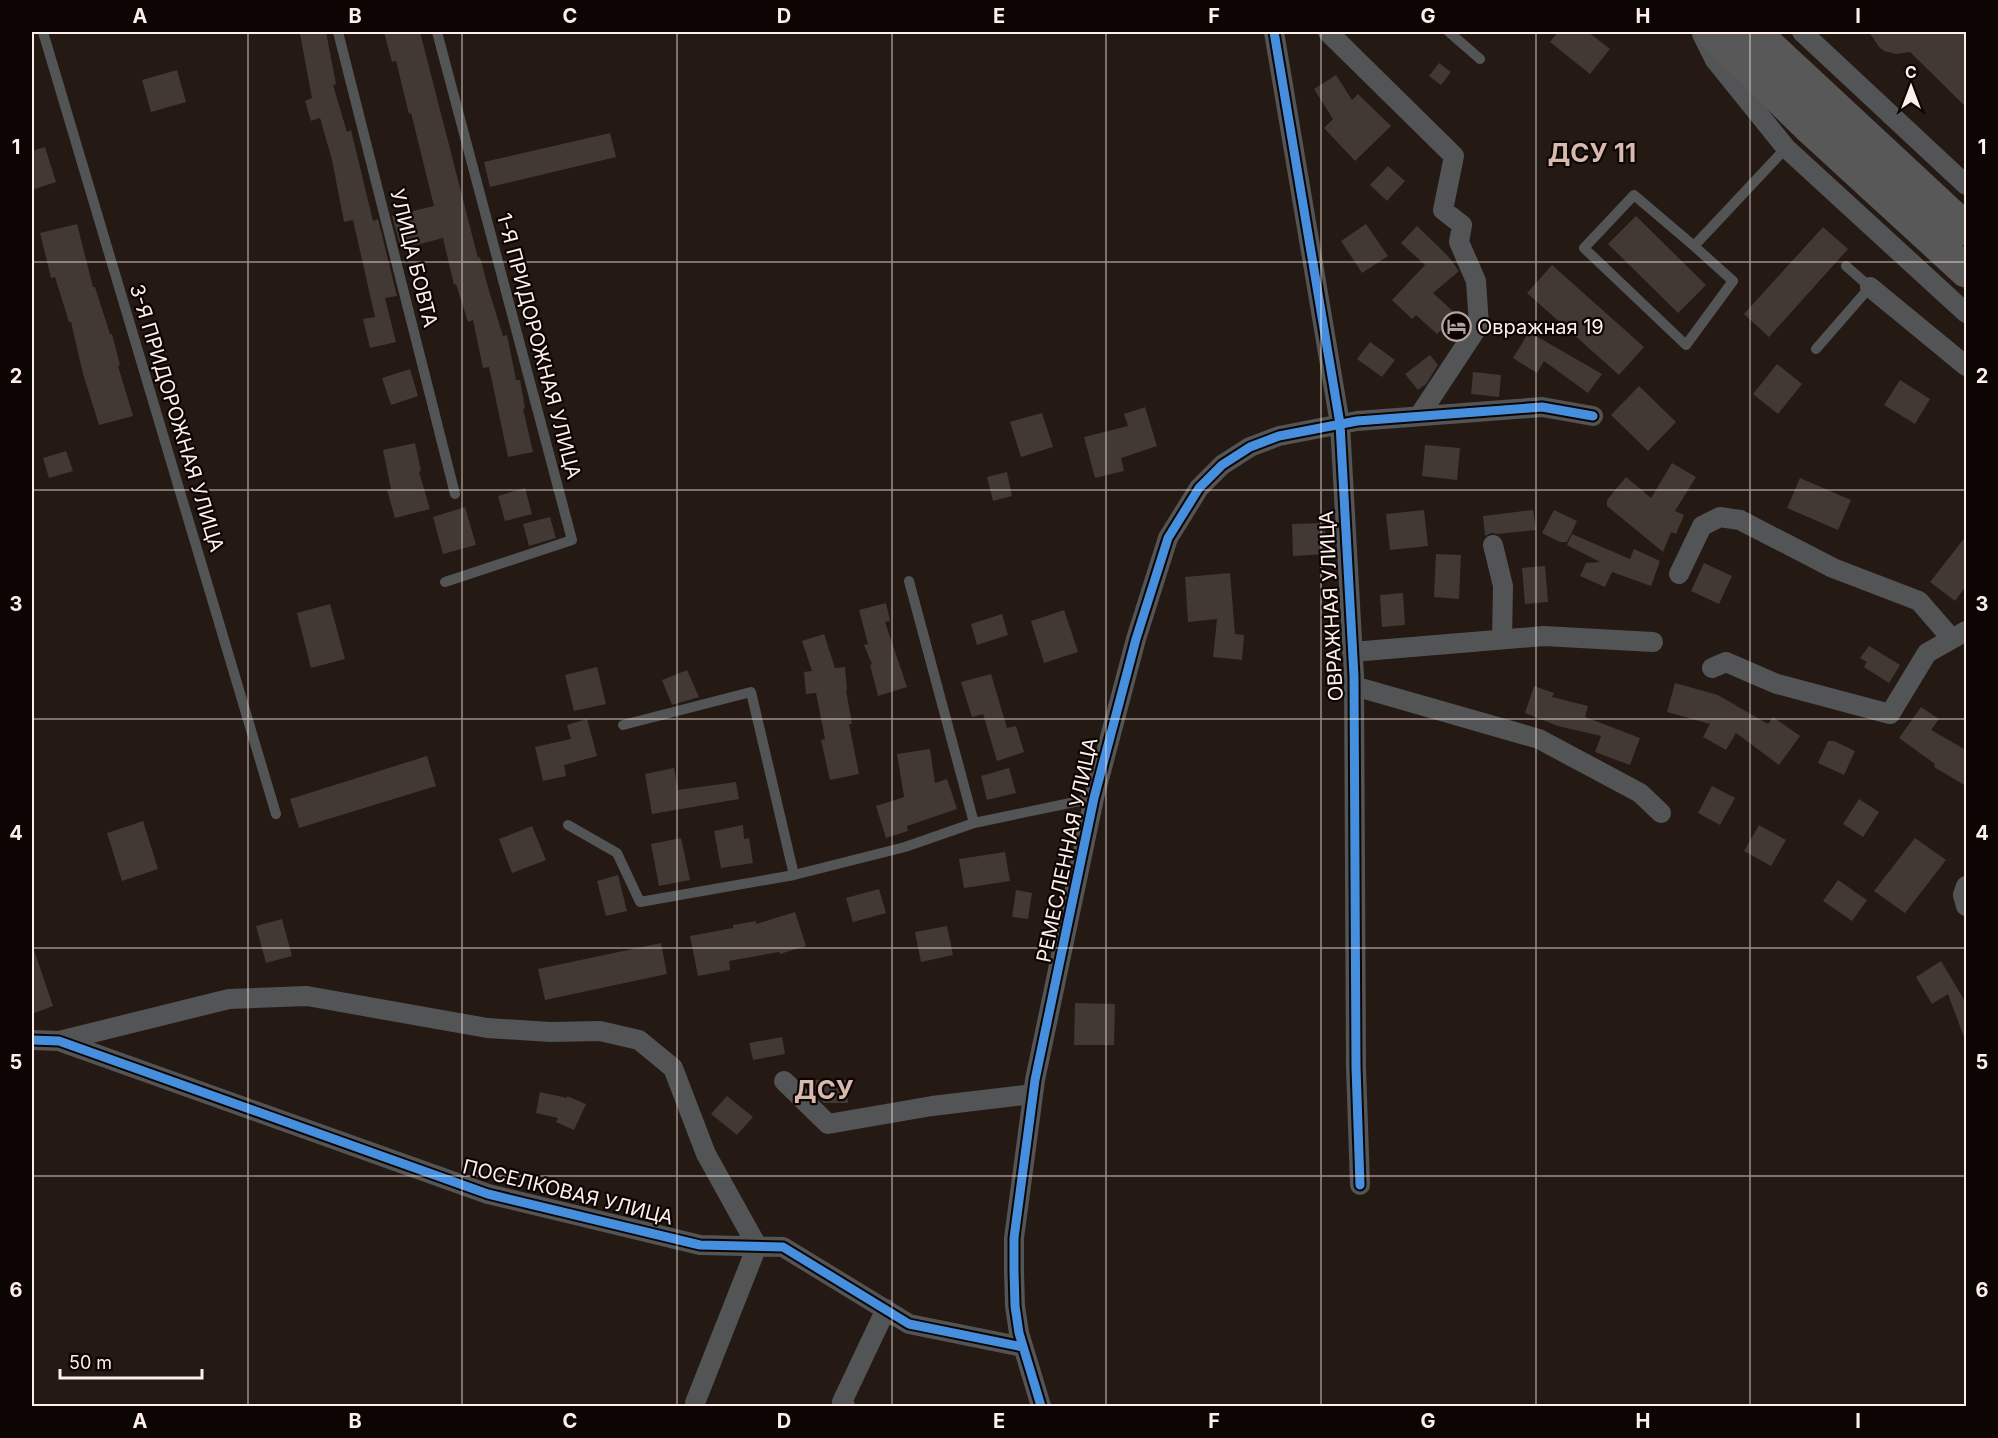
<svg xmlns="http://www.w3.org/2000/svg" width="1998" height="1438" viewBox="0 0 1998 1438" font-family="Inter,sans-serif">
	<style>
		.building { fill: #423834 }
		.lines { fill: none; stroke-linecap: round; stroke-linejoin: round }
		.service { stroke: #535455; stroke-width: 10 }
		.minor { stroke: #535455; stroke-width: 20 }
		.trunk { stroke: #585858; stroke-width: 33 }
		.cycleway-casing { stroke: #0d0503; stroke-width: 13 }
		.cycleway { stroke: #468fdf; stroke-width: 9 }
		.grid { fill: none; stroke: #ffefea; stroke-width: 1.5; stroke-opacity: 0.55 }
		.labels { text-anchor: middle; stroke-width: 4.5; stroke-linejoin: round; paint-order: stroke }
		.street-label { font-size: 20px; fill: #ffefea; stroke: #0d0503 }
		.poi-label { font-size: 20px; fill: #ffefea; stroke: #0d0503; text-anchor: start }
		.district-label { font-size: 26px; font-weight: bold; fill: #d7b9ae; stroke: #0d0503 }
		.neatline { fill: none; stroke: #ffefea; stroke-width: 2 }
		.grid-label { font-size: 20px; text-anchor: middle; font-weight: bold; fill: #ffefea }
	</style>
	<rect width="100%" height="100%" fill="#251914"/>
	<path class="building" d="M 312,32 L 326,32 L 336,84 L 333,85 L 347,132 L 351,130 L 373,221 L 378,219 L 397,296 L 385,298 L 396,342 L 370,348 L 363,319 L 375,317 L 353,220 L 344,222 L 332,160 L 320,118 L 311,121 L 305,101 L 312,98 L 300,34 Z
		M 384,32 L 420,32 L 478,258 L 480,257 L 489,291 L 503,336 L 507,335 L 516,380 L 520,380 L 525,408 L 523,409 L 533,452 L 508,457 L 489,367 L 483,368 L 473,320 L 468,322 L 456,284 L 454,285 L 443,238 L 401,249 L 392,216 L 434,206 L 411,113 L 409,114 L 396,61 L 392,62 Z
		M 1558,32 L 1588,32 L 1610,49 L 1590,74 L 1550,42 Z
		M 1869,32 L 1966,32 L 1966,107 L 1910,52 L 1896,54 L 1884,51 L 1879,47 Z
		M 1439,63 L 1451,72 L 1441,85 L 1429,76 Z
		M 177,70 L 186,102 L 151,112 L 142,80 Z
		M 1336,75 L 1352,100 L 1358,94 L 1391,126 L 1355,161 L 1324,128 L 1333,119 L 1314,89 Z
		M 610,133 L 616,157 L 490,187 L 484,162 Z
		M 45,147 L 56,182 L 32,190 L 32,151 Z
		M 1388,166 L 1405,181 L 1387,201 L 1370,185 Z
		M 1636,216 L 1706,285 L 1678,313 L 1608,244 Z
		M 77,224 L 93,287 L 95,287 L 110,334 L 112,334 L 120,365 L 118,366 L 133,416 L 99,425 L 83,374 L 71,322 L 69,322 L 55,277 L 51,278 L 40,233 Z
		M 1366,224 L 1388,256 L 1362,273 L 1341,241 Z
		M 1417,226 L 1448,256 L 1459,271 L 1433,293 L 1456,314 L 1437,334 L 1416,315 L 1412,319 L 1392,300 L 1425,265 L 1401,243 Z
		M 1823,227 L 1848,249 L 1769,337 L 1744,314 Z
		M 1552,265 L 1644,347 L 1619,375 L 1527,293 Z
		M 1529,332 L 1602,374 L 1588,393 L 1544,361 L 1537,373 L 1513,358 Z
		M 1370,342 L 1395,360 L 1382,377 L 1357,359 Z
		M 1430,355 L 1438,365 L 1426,384 L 1418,390 L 1405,374 Z
		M 1777,364 L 1802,384 L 1778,414 L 1753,394 Z
		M 410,369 L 418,396 L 391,405 L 382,378 Z
		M 1473,372 L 1501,375 L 1499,397 L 1471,394 Z
		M 1900,380 L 1930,399 L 1915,424 L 1884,405 Z
		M 1639,386 L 1676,422 L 1648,451 L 1611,415 Z
		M 1145,407 L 1157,446 L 1121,458 L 1124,471 L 1095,478 L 1084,437 L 1128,426 L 1124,414 Z
		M 1042,413 L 1053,447 L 1021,457 L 1010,422 Z
		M 415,443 L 421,471 L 419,472 L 430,509 L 395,518 L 387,490 L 391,489 L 383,450 Z
		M 1425,445 L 1460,448 L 1457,480 L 1422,476 Z
		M 66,451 L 73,471 L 49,478 L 43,458 Z
		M 1672,463 L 1696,477 L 1675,511 L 1684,515 L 1676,534 L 1671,532 L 1663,552 L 1607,506 L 1607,500 L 1626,477 L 1651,498 Z
		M 1007,472 L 1012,496 L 993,501 L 987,477 Z
		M 1800,478 L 1851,500 L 1838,530 L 1787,508 Z
		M 525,488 L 532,514 L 505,521 L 498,496 Z
		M 465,507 L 476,545 L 443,554 L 433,517 Z
		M 1424,510 L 1428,546 L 1390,550 L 1386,514 Z
		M 1533,510 L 1536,530 L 1498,534 L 1491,533 L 1485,536 L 1483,516 Z
		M 1554,510 L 1577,521 L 1567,542 L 1560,542 L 1542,533 Z
		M 550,517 L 556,538 L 529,546 L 523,524 Z
		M 1325,523 L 1326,554 L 1293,556 L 1292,524 Z
		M 1572,534 L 1630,559 L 1634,549 L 1660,561 L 1651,586 L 1612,572 L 1605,587 L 1580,576 L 1586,563 L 1600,562 L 1567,545 Z
		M 1966,536 L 1966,586 L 1955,601 L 1930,582 Z
		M 1436,554 L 1461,555 L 1459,599 L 1434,597 Z
		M 1704,563 L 1732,576 L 1719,604 L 1691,591 Z
		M 1545,566 L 1548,602 L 1525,604 L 1522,568 Z
		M 1230,573 L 1235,634 L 1244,635 L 1242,660 L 1213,657 L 1217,619 L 1188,622 L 1185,577 Z
		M 1403,593 L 1405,625 L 1382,627 L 1380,595 Z
		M 886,603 L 890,621 L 885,622 L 907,687 L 878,696 L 870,665 L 872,664 L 864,645 L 868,644 L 859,610 Z
		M 330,604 L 345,659 L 311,668 L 297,613 Z
		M 1064,610 L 1078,652 L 1044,663 L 1031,621 Z
		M 1002,614 L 1008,635 L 977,645 L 971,624 Z
		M 824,634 L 835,668 L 845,667 L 847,690 L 846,690 L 852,724 L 849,724 L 859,774 L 830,780 L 821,740 L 825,739 L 816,693 L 806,694 L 804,672 L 812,671 L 802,641 Z
		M 1869,646 L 1900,665 L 1889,683 L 1864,667 L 1867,662 L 1860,658 Z
		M 597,667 L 606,704 L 574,711 L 565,675 Z
		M 687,670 L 699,697 L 672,705 L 662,680 Z
		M 991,674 L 1007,728 L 1016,726 L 1024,752 L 997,761 L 983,714 L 972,717 L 961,682 Z
		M 1675,683 L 1718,695 L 1768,724 L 1773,717 L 1800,736 L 1779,765 L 1736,733 L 1726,750 L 1703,737 L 1710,724 L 1667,712 Z
		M 1534,686 L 1554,693 L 1552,697 L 1588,706 L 1585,717 L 1640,738 L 1630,765 L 1595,752 L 1601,736 L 1558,726 L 1525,713 Z
		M 1921,707 L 1939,719 L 1931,730 L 1966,750 L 1966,786 L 1934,767 L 1935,764 L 1899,738 Z
		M 587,719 L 597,756 L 564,765 L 566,776 L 543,781 L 535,747 L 571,739 L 567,725 Z
		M 1828,741 L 1834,741 L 1855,751 L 1844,775 L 1818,763 Z
		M 930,749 L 935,783 L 947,779 L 957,809 L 907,826 L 908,831 L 886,838 L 876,806 L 904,797 L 897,754 Z
		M 427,756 L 436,786 L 299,828 L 290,799 Z
		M 674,768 L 678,790 L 736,782 L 739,799 L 652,814 L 645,774 Z
		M 1009,768 L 1016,793 L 987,800 L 981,776 Z
		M 1712,786 L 1735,798 L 1720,825 L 1698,813 Z
		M 1859,799 L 1879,812 L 1863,837 L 1843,824 Z
		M 143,821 L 158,869 L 122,881 L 107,833 Z
		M 743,825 L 744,839 L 749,838 L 753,863 L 721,868 L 714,831 Z
		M 1759,825 L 1786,840 L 1771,866 L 1744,851 Z
		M 532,826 L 546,860 L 512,873 L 499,839 Z
		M 681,838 L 690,880 L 659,886 L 651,844 Z
		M 1915,838 L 1946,860 L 1905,913 L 1874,891 Z
		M 1005,852 L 1010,881 L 964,888 L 959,859 Z
		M 618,875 L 627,911 L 606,916 L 597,881 Z
		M 1838,880 L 1867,900 L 1852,921 L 1823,901 Z
		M 879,889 L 886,913 L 853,922 L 846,898 Z
		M 1016,890 L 1032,893 L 1028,919 L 1012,917 Z
		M 795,912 L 806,946 L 780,954 L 779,952 L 729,961 L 730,970 L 698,976 L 690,936 L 733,928 L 733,925 L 756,921 L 756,924 Z
		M 282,919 L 292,956 L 266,963 L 256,926 Z
		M 947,926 L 953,955 L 921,962 L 915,932 Z
		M 661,943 L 667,974 L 545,1000 L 538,969 Z
		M 32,950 L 34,950 L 53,1006 L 32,1014 Z
		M 1941,961 L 1966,1003 L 1966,1039 L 1965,1040 L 1948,994 L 1932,1004 L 1916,977 Z
		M 1075,1003 L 1115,1004 L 1114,1045 L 1074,1045 Z
		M 782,1037 L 785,1054 L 753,1060 L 749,1043 Z
		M 813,1080 L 848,1080 L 848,1103 L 824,1103 L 814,1093 Z
		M 540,1092 L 567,1098 L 567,1096 L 586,1104 L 574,1130 L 556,1122 L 558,1118 L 536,1113 Z
		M 727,1096 L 753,1117 L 737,1135 L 711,1114 Z"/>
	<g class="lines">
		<path class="service" d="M 43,32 L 276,814
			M 338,32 L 455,494
			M 437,32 L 572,540 L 445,582
			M 1449,32 L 1480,59
			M 1694,246 L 1634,195 L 1584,248 L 1686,345 L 1733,281 L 1694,246 L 1786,148
			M 1816,349 L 1870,287 L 1846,266
			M 909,581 L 974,823 L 1094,798
			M 623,725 L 751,692 L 794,875 L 905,847 L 974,823
			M 568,825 L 617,853 L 640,902 L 794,875"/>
		<path class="minor" d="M 1274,32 L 1340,424 L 1354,676 L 1356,1067 L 1360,1185
			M 1328,32 L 1454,156 L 1443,210 L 1462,225 L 1459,242 L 1476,281 L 1479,325 L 1419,416
			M 1802,32 L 1966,185
			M 1702,34 L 1715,60 L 1786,148 L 1966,313
			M 1870,287 L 1966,366
			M 1493,545 L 1503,586 L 1502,639
			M 1679,574 L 1702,526 L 1720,517 L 1740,520 L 1833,568 L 1919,601 L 1952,639
			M 1352,652 L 1544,636 L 1653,642
			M 1712,668 L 1726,662 L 1777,684 L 1890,714 L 1927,653 L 1966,631
			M 1354,686 L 1539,739 L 1640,793 L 1661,813
			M 1966,886 L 1963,895 L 1966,906
			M 32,1040 L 59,1041 L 488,1194 L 700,1245 L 783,1247 L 909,1324 L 1023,1347
			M 59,1041 L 229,999 L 307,996 L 487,1028 L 550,1032 L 600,1031 L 639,1040 L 673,1068 L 706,1154 L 757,1246 L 695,1403
			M 784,1081 L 828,1124 L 932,1106 L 1033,1094
			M 845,1406 L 842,1402 L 886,1309
			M 1041,1406 L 1019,1333 L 1015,1306 L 1014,1271 L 1014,1238 L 1035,1080 L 1094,798 L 1136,639 L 1168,538 L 1199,488 L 1222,465 L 1250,447 L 1279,436 L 1357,421 L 1542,407 L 1593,416"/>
		<path class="trunk" d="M 1712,32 L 1808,126 L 1966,271
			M 1754,32 L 1966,229"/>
		<defs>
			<path id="cycleway" d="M 1274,32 L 1340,424 L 1354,676 L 1356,1067 L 1360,1185
				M 32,1040 L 59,1041 L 488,1194 L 700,1245 L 783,1247 L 909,1324 L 1023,1347
				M 1041,1406 L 1019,1333 L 1015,1306 L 1014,1271 L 1014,1238 L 1035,1080 L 1094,798 L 1136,639 L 1168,538 L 1199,488 L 1222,465 L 1250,447 L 1279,436 L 1357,421 L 1542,407 L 1593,416"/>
		</defs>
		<use href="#cycleway" class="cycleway-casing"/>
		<use href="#cycleway" class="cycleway"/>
	</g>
	<path class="grid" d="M 248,32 L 248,1406M 462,32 L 462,1406M 677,32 L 677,1406M 892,32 L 892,1406M 1106,32 L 1106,1406M 1321,32 L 1321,1406M 1536,32 L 1536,1406M 1750,32 L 1750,1406M 32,262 L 1966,262M 32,490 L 1966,490M 32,719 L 1966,719M 32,948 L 1966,948M 32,1176 L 1966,1176"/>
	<defs>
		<symbol id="hotel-ring" viewBox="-11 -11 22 22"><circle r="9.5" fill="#0d0503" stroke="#b3a49f" stroke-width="1.5"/><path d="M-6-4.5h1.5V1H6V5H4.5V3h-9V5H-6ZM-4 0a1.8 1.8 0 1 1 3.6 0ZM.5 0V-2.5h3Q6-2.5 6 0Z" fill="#b3a49f"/></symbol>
	</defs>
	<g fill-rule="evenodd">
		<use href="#hotel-ring" x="1440" y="310" width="33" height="33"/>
	</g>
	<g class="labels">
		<g class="street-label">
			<text transform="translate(414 258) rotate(76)" y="7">УЛИЦА БОВТА</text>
			<text transform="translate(539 346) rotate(75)" y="7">1-Я ПРИДОРОЖНАЯ УЛИЦА</text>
			<text transform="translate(177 418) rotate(73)" y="7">3-Я ПРИДОРОЖНАЯ УЛИЦА</text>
			<text transform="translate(1331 606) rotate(-93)" y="7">ОВРАЖНАЯ УЛИЦА</text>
			<text transform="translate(1067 850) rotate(-78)" y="7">РЕМЕСЛЕННАЯ УЛИЦА</text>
			<text transform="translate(568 1192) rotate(14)" y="7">ПОСЕЛКОВАЯ УЛИЦА</text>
		</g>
		<g class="poi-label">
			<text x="1477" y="334">Овражная 19</text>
		</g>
		<g class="district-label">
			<text x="1592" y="162">ДСУ 11</text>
			<text x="824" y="1099">ДСУ</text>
		</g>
	</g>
	<rect width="1998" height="1438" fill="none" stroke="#0d0503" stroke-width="66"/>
	<g transform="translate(1911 87)" stroke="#0d0503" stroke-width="4.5" paint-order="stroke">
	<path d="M0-4.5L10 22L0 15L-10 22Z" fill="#ffefea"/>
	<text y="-9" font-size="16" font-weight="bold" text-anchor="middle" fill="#ffefea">С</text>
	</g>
	<path d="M60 1369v9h142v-9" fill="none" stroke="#ffefea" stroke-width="3"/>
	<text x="69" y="1369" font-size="18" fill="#ffefea" stroke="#0d0503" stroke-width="4.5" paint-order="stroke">50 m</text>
	<rect x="33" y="33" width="1932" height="1372" class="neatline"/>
	<g class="grid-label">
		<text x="140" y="23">A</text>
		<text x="355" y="23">B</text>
		<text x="570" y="23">C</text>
		<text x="784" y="23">D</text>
		<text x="999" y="23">E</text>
		<text x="1214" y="23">F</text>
		<text x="1428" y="23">G</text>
		<text x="1643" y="23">H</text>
		<text x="1858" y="23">I</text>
		<text x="16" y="154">1</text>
		<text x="1982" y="154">1</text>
		<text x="16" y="383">2</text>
		<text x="1982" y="383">2</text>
		<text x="16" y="611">3</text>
		<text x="1982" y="611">3</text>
		<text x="16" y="840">4</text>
		<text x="1982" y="840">4</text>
		<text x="16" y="1069">5</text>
		<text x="1982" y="1069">5</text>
		<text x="16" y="1297">6</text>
		<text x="1982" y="1297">6</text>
		<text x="140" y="1428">A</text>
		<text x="355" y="1428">B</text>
		<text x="570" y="1428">C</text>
		<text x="784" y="1428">D</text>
		<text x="999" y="1428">E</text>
		<text x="1214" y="1428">F</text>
		<text x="1428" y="1428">G</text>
		<text x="1643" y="1428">H</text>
		<text x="1858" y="1428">I</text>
	</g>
</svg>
